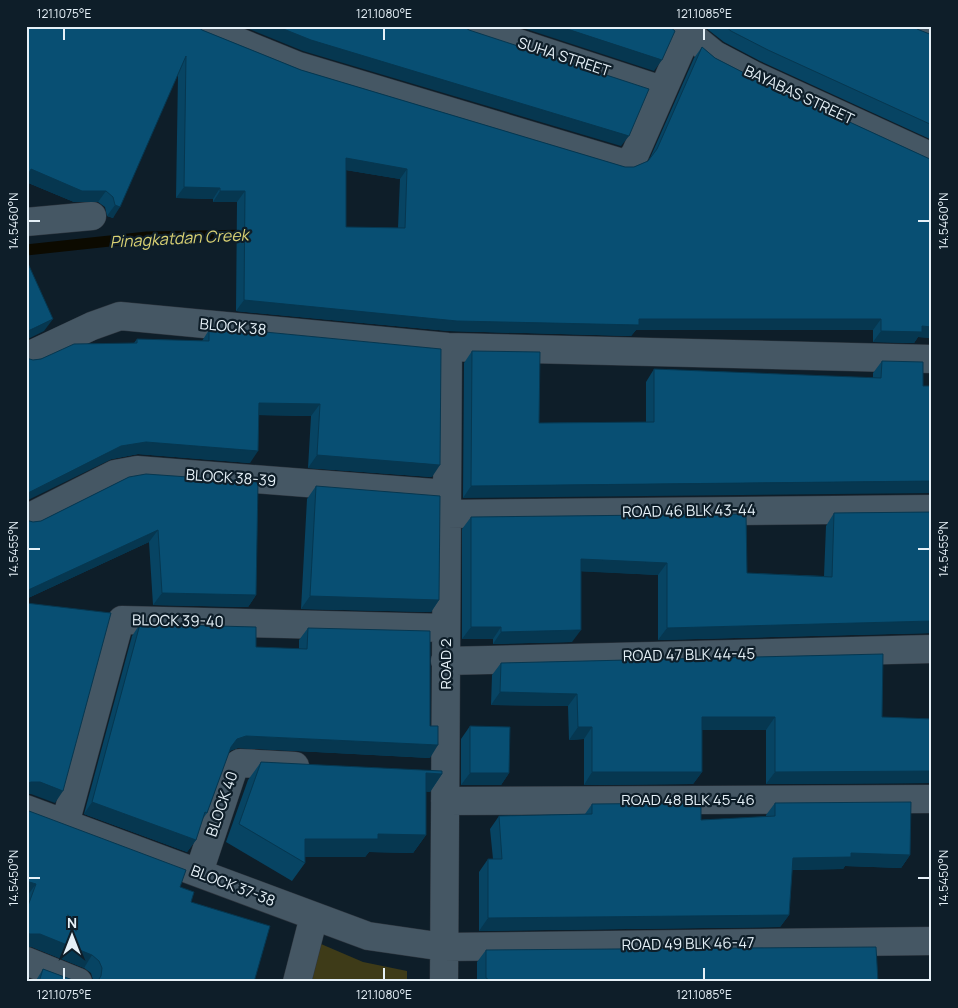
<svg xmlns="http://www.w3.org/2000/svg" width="958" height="1008" viewBox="0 0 958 1008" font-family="Manrope,sans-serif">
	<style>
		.green { fill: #3e3b18 }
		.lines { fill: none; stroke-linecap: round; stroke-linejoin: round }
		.stream { stroke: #0c0a00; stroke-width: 11 }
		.street-casing { stroke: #2e363f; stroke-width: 29 }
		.street { stroke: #455764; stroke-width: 28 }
		.wall { fill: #074463; fill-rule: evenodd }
		.shaded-wall { fill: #063750 }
		.building { fill: #084f73; stroke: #063750; fill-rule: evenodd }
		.ticks { fill: none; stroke: #e5f0f7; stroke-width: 2 }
		.labels { text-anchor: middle; stroke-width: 4.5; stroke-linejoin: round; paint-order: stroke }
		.street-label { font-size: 15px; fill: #e5f0f7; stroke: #0e1e29 }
		.water-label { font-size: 16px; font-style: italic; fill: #d9d173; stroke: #0e1e29 }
		.neatline { fill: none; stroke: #e5f0f7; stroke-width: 2 }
		.ticks-label { font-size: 12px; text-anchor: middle; fill: #e5f0f7 }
	</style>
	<rect width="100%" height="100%" fill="#0e1e29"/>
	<path class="green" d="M 314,941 L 363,962 L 407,971 L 407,982 L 303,982 Z"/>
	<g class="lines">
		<path class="stream" d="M 26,250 L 147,237 L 251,235"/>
		<defs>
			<path id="street" d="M 200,26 L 298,66 L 622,163 L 629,161 L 635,154 L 691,26
				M 466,26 L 662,90
				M 917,26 L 932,34
				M 673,27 L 688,33 L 715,55 L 753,75 L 932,157
				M 26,222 L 92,216
				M 26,357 L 92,326 L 120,316 L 448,347 L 932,359
				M 447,514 L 932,509
				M 26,519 L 115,474 L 137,470 L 447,494
				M 445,661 L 932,649
				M 445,801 L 932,799
				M 26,809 L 368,936 L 444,947 L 932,941
				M 65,824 L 119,624 L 122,620 L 446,628
				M 199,872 L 234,767 L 240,763 L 295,766
				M 26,961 L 78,982
				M 297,982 L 314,916
				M 444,982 L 448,347"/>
		</defs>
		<use href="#street" class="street-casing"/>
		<use href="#street" class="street"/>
	</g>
	<path class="wall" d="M 26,26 L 202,30 L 301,70 L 625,167 L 634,167 L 648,161 L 650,158 L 694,58 L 702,47 L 715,58 L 754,78 L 932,160 L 932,338 L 918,337 L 914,343 L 873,342 L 873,330 L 636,330 L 631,336 L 449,331 L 236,311 L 237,202 L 213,202 L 213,199 L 176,198 L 178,74 L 113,218 L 107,216 L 105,207 L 98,202 L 74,202 L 26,182 ZM 346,170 L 400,179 L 398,228 L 346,227 Z
		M 706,26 L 914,26 L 917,29 L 932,35 L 932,140 L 760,61 L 724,42 L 706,28 Z
		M 209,330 L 432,477 L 308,468 L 311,416 L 259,415 L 250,463 L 138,454 L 112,459 L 33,360 L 134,343 L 137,339 L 202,341 Z
		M 472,351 L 539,423 L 646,422 L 646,382 L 654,369 L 873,378 L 873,373 L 882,361 L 923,386 L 463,498 L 464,363 Z
		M 129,477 L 256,595 L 248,607 L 153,605 L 149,542 L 26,599 L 26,520 L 33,522 L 41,521 Z
		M 316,486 L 439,600 L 431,612 L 301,609 L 307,499 Z
		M 932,512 L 932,633 L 658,640 L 658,575 L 581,571 L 572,642 L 493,644 L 493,639 L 462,639 L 462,529 L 471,517 L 747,573 L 824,576 L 826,526 L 834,513 Z
		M 140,624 L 256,647 L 299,649 L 299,640 L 308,628 L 430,726 L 430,758 L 238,748 L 229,751 L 207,813 L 202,820 L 196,840 L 187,852 L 84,814 L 132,636 Z
		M 501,663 L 882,717 L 932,719 L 932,783 L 766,784 L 766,730 L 702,730 L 702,772 L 693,784 L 584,785 L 584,739 L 569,740 L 568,706 L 491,705 L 492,675 Z
		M 470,726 L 509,773 L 501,785 L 461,785 L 461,739 Z
		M 261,762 L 442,774 L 430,792 L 426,791 L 426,835 L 413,853 L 369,852 L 365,857 L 305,857 L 305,863 L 292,881 L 226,842 L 248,780 Z
		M 775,803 L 910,855 L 901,868 L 845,866 L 843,869 L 792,870 L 789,915 L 780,927 L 479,931 L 479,872 L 488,859 L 493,859 L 490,829 L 499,816 L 585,814 L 592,804 L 701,820 L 766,817 L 766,815 Z
		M 29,811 L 180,887 L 191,902 L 254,982 L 93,982 L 93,980 L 91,973 L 84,968 L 32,947 L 26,947 L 26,898 L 27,896 Z
		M 486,950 L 878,982 L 477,982 L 477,962 Z
		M 43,969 L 78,982 L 35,982 Z"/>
	<path class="shaded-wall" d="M 242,26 L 276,26 L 629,136 L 621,146 L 303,51 Z
		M 517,26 L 558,26 L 662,60 L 654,71 Z
		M 346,158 L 407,169 L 400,179 L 339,169 Z
		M 31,169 L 106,191 L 98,202 L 74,202 L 26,182 L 26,178 Z
		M 184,187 L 220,188 L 213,199 L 176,198 Z
		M 220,191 L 245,191 L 237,202 L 213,202 Z
		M 115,205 L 120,207 L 113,218 L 107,216 Z
		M 244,300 L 639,319 L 881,319 L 873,330 L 636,330 L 631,336 L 449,331 L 236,311 Z
		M 53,319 L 44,331 L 26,340 L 26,332 L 28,331 Z
		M 922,326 L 932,327 L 932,338 L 918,337 L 914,343 L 873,342 L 881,331 Z
		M 259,403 L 320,404 L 311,416 L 250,415 Z
		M 146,442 L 258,451 L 250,463 L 138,454 L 112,459 L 26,501 L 26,494 L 27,493 L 121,446 Z
		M 317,455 L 440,465 L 432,477 L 308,468 Z
		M 932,481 L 932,493 L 463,498 L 471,486 Z
		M 158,530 L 149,542 L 26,599 L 26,591 Z
		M 581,559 L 667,563 L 658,575 L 572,571 Z
		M 162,593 L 256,595 L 248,607 L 153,605 Z
		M 310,596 L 439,600 L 431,612 L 301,609 Z
		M 932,621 L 932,633 L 658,640 L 667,628 Z
		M 471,627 L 501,627 L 493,639 L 462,639 Z
		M 581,630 L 572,642 L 493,644 L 501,632 Z
		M 500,692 L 577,694 L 568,706 L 491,705 Z
		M 702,717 L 775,717 L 766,730 L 694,730 Z
		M 578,727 L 592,727 L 584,739 L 569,740 Z
		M 246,736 L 438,745 L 430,758 L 238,748 L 229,751 L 231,747 L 237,739 Z
		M 932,771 L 932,783 L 766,784 L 775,772 Z
		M 592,772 L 702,772 L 693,784 L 584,785 Z
		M 426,773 L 442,774 L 430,792 L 413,791 Z
		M 470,773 L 509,773 L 501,785 L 461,785 Z
		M 31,782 L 40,782 L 63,791 L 55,803 L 31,794 L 26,794 L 26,784 Z
		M 92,802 L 196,840 L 187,852 L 84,814 Z
		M 378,834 L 426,835 L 413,853 L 369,852 L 365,857 L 294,857 L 305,839 Z
		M 851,853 L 910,855 L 901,868 L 845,866 L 843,869 L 784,870 L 793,858 Z
		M 26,881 L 36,884 L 27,896 L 26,896 Z
		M 789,915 L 780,927 L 479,931 L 488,918 Z
		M 26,933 L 40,934 L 92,955 L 84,968 L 32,947 L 26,947 Z"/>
	<path class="building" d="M 26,26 L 197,26 L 202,30 L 301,70 L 625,167 L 634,167 L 648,161 L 657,149 L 702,47 L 715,58 L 754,78 L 932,160 L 932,327 L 922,326 L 922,332 L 881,331 L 881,319 L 639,319 L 639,325 L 457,321 L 244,300 L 245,191 L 220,191 L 220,188 L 184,187 L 186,56 L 120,207 L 115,205 L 113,197 L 106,191 L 82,191 L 31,169 L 28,175 L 26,174 ZM 346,158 L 407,169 L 405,228 L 346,227 Z
		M 276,26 L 463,26 L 469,30 L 649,89 L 629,136 L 311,40 Z
		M 558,26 L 669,26 L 675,31 L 662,60 Z
		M 725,26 L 914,26 L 917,29 L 932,35 L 932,125 L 768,50 L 731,31 Z
		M 26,259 L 53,319 L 26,332 Z
		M 209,330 L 244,330 L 441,349 L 440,465 L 317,455 L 320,404 L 259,403 L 258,451 L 146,442 L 121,446 L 26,494 L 26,358 L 33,360 L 41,359 L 74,344 L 137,343 L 137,339 L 209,341 Z
		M 472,351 L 540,352 L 539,423 L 654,422 L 654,369 L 881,378 L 882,361 L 923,362 L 923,386 L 932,386 L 932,481 L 471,486 Z
		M 146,474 L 258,482 L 256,595 L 162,593 L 158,530 L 26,591 L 26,520 L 33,522 L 41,521 L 129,477 Z
		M 316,486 L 440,496 L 439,600 L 310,596 Z
		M 932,512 L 932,621 L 667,628 L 667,563 L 581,559 L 581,630 L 501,632 L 501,627 L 471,627 L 471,517 L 746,514 L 747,573 L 832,577 L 834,513 Z
		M 26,603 L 111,613 L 63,791 L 40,782 L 31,782 L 26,784 Z
		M 140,624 L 256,627 L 256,647 L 307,649 L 308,628 L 430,631 L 430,726 L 438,726 L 438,745 L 246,736 L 237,739 L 231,747 L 207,813 L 205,812 L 196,840 L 92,802 Z
		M 883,654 L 882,717 L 932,719 L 932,771 L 775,772 L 775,717 L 702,717 L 702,772 L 592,772 L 592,727 L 578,727 L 577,694 L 500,692 L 501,663 Z
		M 470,726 L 510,727 L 509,773 L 470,773 Z
		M 261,762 L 442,771 L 442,774 L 426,773 L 426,835 L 378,834 L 378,839 L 305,839 L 305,863 L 239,824 Z
		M 911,802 L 910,855 L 851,853 L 851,857 L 793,858 L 789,915 L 488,918 L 488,859 L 502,859 L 499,816 L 592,814 L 592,804 L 701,803 L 701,820 L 775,816 L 775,803 Z
		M 26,809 L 29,811 L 186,870 L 180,887 L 194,892 L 191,902 L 270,926 L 254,982 L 97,982 L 101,976 L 102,968 L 99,961 L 92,955 L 40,934 L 30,934 L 26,933 L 26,911 L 36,884 L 26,881 Z
		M 876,947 L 878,982 L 492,982 L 486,978 L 486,950 Z
		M 43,969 L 78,982 L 39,982 Z"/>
	<path class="ticks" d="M 64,28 L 64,40M 384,28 L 384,40M 704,28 L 704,40M 28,221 L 40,221M 918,221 L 930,221M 28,549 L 40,549M 918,549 L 930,549M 28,878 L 40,878M 918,878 L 930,878M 64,968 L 64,980M 384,968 L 384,980M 704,968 L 704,980"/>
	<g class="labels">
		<g class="street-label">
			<text transform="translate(564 57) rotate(18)" y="5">SUHA STREET</text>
			<text transform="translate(799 95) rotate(25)" y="5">BAYABAS STREET</text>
			<text transform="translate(233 327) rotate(5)" y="5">BLOCK 38</text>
			<text transform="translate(231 478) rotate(4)" y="5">BLOCK 38-39</text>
			<text transform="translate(689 511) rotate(-1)" y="5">ROAD 46 BLK 43-44</text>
			<text transform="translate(178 621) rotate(1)" y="5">BLOCK 39-40</text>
			<text transform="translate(689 655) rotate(-1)" y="5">ROAD 47 BLK 44-45</text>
			<text transform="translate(446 664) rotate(-90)" y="5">ROAD 2</text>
			<text x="688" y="805">ROAD 48 BLK 45-46</text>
			<text transform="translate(222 804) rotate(-71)" y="5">BLOCK 40</text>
			<text transform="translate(233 886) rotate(21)" y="5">BLOCK 37-38</text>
			<text transform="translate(688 944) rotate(-1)" y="5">ROAD 49 BLK 46-47</text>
		</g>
		<g class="water-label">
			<text transform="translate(179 238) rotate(-3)" y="6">Pinagkatdan Creek</text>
		</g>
	</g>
	<rect width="958" height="1008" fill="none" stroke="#0e1e29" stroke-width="55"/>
	<g transform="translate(72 936)" stroke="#0e1e29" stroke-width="4" paint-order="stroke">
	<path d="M0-4L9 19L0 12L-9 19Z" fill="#e5f0f7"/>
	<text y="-8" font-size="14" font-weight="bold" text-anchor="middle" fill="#e5f0f7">N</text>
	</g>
	<rect x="28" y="28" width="902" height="952" class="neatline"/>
	<g class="ticks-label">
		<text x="64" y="18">121.1075°E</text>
		<text x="384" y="18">121.1080°E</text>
		<text x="704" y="18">121.1085°E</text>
		<text transform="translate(14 221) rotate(-90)" y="4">14.5460°N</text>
		<text transform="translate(944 221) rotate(-90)" y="4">14.5460°N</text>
		<text transform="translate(14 549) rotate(-90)" y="4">14.5455°N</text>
		<text transform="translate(944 549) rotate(-90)" y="4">14.5455°N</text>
		<text transform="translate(14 878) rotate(-90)" y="4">14.5450°N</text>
		<text transform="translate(944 878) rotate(-90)" y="4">14.5450°N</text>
		<text x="64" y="999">121.1075°E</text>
		<text x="384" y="999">121.1080°E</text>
		<text x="704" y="999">121.1085°E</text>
	</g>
</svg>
